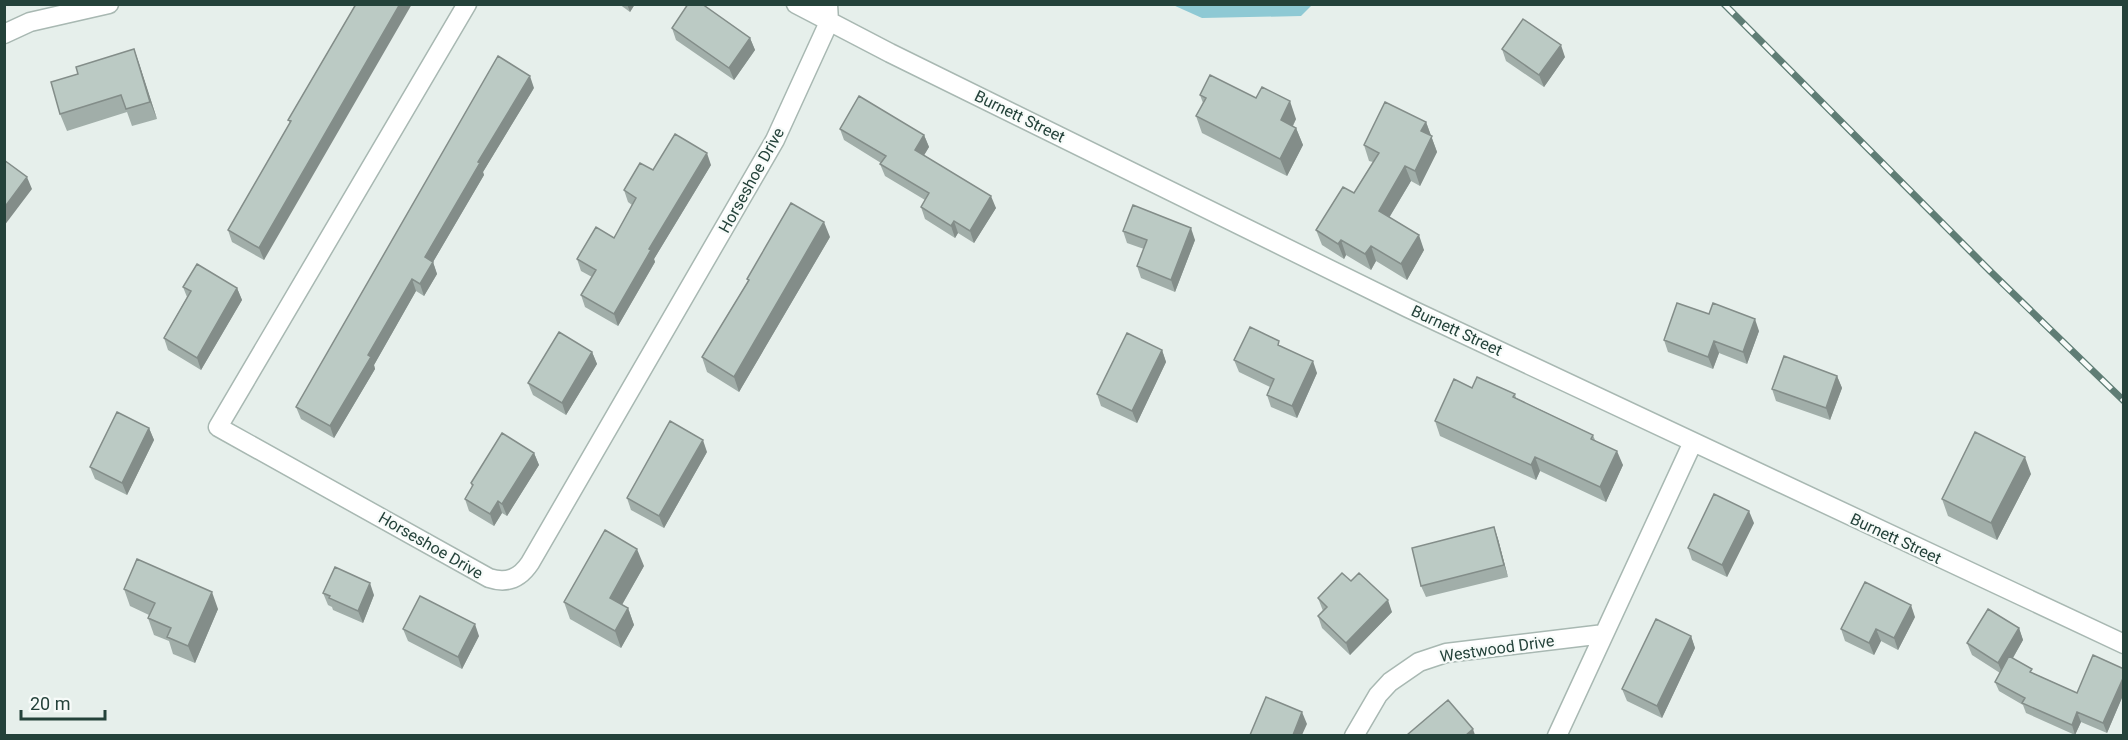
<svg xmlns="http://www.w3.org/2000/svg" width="2128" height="740" viewBox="0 0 2128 740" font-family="Roboto,sans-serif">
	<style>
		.water { fill: #8ec9d4 }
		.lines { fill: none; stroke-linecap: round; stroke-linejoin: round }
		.street-casing { stroke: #a8b8b2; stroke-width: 21 }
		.street { stroke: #fff; stroke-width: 18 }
		.rail-casing { stroke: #5f7d75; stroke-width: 7 }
		.rail { stroke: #f7fbf9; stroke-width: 4.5; stroke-dasharray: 14; stroke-linecap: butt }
		.wall { fill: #a1aea9 }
		.shaded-wall { fill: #838d89 }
		.building { fill: #bbcac4; stroke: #838d89; stroke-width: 1.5 }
		.labels { text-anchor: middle; stroke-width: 4.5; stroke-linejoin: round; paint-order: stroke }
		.street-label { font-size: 16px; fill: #24423a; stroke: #f7fbf9 }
	</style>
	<rect width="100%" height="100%" fill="#e6efeb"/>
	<path class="water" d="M 1173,5 L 1312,4 L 1312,5 L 1301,16 L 1202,18 Z"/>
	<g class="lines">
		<defs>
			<path id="street" d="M 467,4 L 218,427 L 489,578 C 507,584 520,578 530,563 L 775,140 L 829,22 L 828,4
				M 796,4 L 890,53 L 1408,308 L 2124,644
				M 4,34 L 30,22 L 109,4
				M 1354,736 L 1378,695 L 1390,682 L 1419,662 L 1446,653 L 1604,634
				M 1557,736 L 1693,442"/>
		</defs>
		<use href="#street" class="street-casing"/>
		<use href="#street" class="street"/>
		<defs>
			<path id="rail" d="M 1724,4 L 1991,272 L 2124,401"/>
		</defs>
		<use href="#rail" class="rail-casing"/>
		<use href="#rail" class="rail"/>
	</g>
	<path class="wall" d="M 356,4 L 264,260 L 232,242 L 228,230 L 290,123 L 288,120 Z
		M 619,4 L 635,4 L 630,12 Z
		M 672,28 L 750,38 L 755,50 L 734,80 L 676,40 Z
		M 134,49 L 157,119 L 132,126 L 127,112 L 67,131 L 60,114 Z
		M 1502,49 L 1565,57 L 1544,87 L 1506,61 Z
		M 534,88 L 483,172 L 484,175 L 433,262 L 437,274 L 424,296 L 416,291 L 374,365 L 375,369 L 334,438 L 301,419 L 296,407 Z
		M 1200,95 L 1296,119 L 1293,126 L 1296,128 L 1303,145 L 1287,176 L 1202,133 L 1196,116 L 1203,103 Z
		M 1426,122 L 1437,152 L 1420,186 L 1411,181 L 1389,218 L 1424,250 L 1407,280 L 1376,261 L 1371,270 L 1346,255 L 1344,259 L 1322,245 L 1316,230 L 1354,193 L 1373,162 L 1369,161 L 1364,145 Z
		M 840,129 L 924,135 L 929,147 L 924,155 L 996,208 L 974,243 L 958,233 L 955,238 L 925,219 L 921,207 L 925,200 L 885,176 L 880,164 L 881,163 L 844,140 Z
		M 711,165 L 654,259 L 655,262 L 618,326 L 585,307 L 581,295 L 592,277 L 581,271 L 577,259 L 614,238 L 632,205 L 628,202 L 624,190 L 653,170 Z
		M 1123,231 L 1195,240 L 1175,292 L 1141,278 L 1137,266 L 1144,249 L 1127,243 Z
		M 830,237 L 739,392 L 707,372 L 702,357 L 748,281 L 747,279 Z
		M 183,287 L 237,288 L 242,300 L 201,370 L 168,350 L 164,338 L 187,297 Z
		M 1759,331 L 1747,364 L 1719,353 L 1713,369 L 1668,352 L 1664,340 Z
		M 1281,347 L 1317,373 L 1297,418 L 1271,407 L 1267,395 L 1270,387 L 1239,372 L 1234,360 Z
		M 1162,350 L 1166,362 L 1137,423 L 1101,406 L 1097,394 Z
		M 592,352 L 597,364 L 566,415 L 533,395 L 528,383 Z
		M 1837,376 L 1842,388 L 1830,420 L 1776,401 L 1772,389 Z
		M 1472,388 L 1515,394 L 1516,398 L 1593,435 L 1595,440 L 1623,465 L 1606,502 L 1540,471 L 1536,480 L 1440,436 L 1435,421 Z
		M 149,428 L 154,440 L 127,495 L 95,479 L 90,467 Z
		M 707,452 L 664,528 L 631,510 L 627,498 Z
		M 534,453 L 539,465 L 507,516 L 502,513 L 494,526 L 469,511 L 465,499 L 472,487 L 471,483 Z
		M 2031,474 L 1997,540 L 1948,516 L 1942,499 Z
		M 1754,523 L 1727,577 L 1692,560 L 1688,548 Z
		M 1494,527 L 1498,539 L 1508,577 L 1426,597 L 1421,586 Z
		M 644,566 L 622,605 L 628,608 L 634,625 L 621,648 L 570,619 L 564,602 Z
		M 124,589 L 218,609 L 195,663 L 173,654 L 169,641 L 154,635 L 148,618 L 149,615 L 130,606 Z
		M 323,593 L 374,595 L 363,623 L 333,610 L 332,607 L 328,605 Z
		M 1318,598 L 1392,612 L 1350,655 L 1322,628 L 1318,616 L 1323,611 Z
		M 1915,617 L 1898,650 L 1881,641 L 1874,655 L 1845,641 L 1841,629 Z
		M 2019,628 L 2023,640 L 2013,658 L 2033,673 L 2077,693 L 2124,669 L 2124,693 L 2107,733 L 2081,722 L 2075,735 L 2026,713 L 2023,705 L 1999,691 L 1995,682 L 2000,673 L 1972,655 L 1967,643 Z
		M 403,629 L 479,636 L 462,669 L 408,641 Z
		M 1691,636 L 1695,648 L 1662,718 L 1627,701 L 1622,689 Z"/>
	<path class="shaded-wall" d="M 400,4 L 412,4 L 264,260 L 259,248 Z
		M 627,4 L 635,4 L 630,12 Z
		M 750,38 L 755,50 L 734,80 L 729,68 Z
		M 1561,45 L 1565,57 L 1544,87 L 1539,75 Z
		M 134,49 L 140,66 L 157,119 L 150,102 Z
		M 530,76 L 534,88 L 483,172 L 484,175 L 433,262 L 437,274 L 424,296 L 420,284 L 425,257 L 478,162 Z
		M 1290,101 L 1296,119 L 1287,137 L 1281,120 Z
		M 1426,122 L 1437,152 L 1420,186 L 1415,171 L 1421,131 Z
		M 1296,128 L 1303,145 L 1287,176 L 1280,159 Z
		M 924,135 L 929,147 L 920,162 L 915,150 Z
		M 707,153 L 711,165 L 654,259 L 655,262 L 618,326 L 614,314 L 649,249 Z
		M 1405,166 L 1411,181 L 1384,226 L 1379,211 Z
		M 27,177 L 32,189 L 4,226 L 4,208 Z
		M 991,196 L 996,208 L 974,243 L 970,231 Z
		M 954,221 L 958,233 L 955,238 L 951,226 Z
		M 824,222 L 830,237 L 739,392 L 734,377 Z
		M 1191,228 L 1195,240 L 1175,292 L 1171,280 Z
		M 1419,235 L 1424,250 L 1407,280 L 1401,264 Z
		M 1341,240 L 1346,255 L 1344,259 L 1338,244 Z
		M 1371,246 L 1376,261 L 1371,270 L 1365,254 Z
		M 412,279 L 416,291 L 374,365 L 375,369 L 334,438 L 330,426 L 368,355 Z
		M 237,288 L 242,300 L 201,370 L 197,358 Z
		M 1755,319 L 1759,331 L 1747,364 L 1743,352 Z
		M 1714,341 L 1719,353 L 1713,369 L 1708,357 Z
		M 1162,350 L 1166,362 L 1137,423 L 1132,411 Z
		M 592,352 L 597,364 L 566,415 L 562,403 Z
		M 1313,361 L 1317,373 L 1297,418 L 1292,406 Z
		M 1837,376 L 1842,388 L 1830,420 L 1826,408 Z
		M 149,428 L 154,440 L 127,495 L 122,483 Z
		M 703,440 L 707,452 L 664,528 L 659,516 Z
		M 1617,451 L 1623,465 L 1606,502 L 1600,487 Z
		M 534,453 L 539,465 L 507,516 L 502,504 Z
		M 1535,457 L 1540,471 L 1536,480 L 1531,465 Z
		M 2025,457 L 2031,474 L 1997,540 L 1991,523 Z
		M 498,501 L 502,513 L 494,526 L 490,514 Z
		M 1749,511 L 1754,523 L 1727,577 L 1722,565 Z
		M 1494,527 L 1498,539 L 1508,577 L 1504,565 Z
		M 637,549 L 644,566 L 616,615 L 610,598 Z
		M 370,583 L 374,595 L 363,623 L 358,611 Z
		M 212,592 L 218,609 L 195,663 L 188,646 Z
		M 1388,600 L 1392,612 L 1350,655 L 1346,643 Z
		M 1911,605 L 1915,617 L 1898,650 L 1894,638 Z
		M 628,608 L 634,625 L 621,648 L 615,631 Z
		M 475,624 L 479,636 L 462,669 L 458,657 Z
		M 2019,628 L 2023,640 L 2003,675 L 1998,663 Z
		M 1876,629 L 1881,641 L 1874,655 L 1869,643 Z
		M 1691,636 L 1695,648 L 1662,718 L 1657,706 Z
		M 2124,676 L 2124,693 L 2107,733 L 2103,723 Z
		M 1302,712 L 1307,724 L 1302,735 L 1293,735 Z
		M 2077,712 L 2081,722 L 2075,735 L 2072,725 Z
		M 1473,729 L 1475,735 L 1466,735 Z"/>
	<path class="building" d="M 356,4 L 400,4 L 259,248 L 228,230 L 291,121 L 288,120 Z
		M 688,4 L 702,4 L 750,38 L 729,68 L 672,28 Z
		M 1523,19 L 1561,45 L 1539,75 L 1502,49 Z
		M 134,49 L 150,102 L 126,109 L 121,95 L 60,114 L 51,82 L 78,74 L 76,67 Z
		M 498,56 L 530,76 L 478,162 L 480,163 L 425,257 L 433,262 L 420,284 L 412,279 L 368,355 L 371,357 L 330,426 L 296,407 Z
		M 1210,75 L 1256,98 L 1262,87 L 1290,101 L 1281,120 L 1296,128 L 1280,159 L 1196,116 L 1206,98 L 1200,95 Z
		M 859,96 L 924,135 L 915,150 L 991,196 L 970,231 L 954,221 L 951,226 L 921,207 L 929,193 L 880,164 L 886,156 L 840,129 Z
		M 1385,102 L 1426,122 L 1421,131 L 1432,136 L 1415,171 L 1405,166 L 1379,211 L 1419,235 L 1401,264 L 1371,246 L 1365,254 L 1341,240 L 1338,244 L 1316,230 L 1343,187 L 1354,193 L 1379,153 L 1364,145 Z
		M 675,134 L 707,153 L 649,249 L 651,250 L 614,314 L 581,295 L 596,270 L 577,259 L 596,227 L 614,238 L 636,198 L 624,190 L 640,163 L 653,170 Z
		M 4,160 L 27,177 L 4,208 Z
		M 791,203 L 824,222 L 734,377 L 702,357 L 749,280 L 747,279 Z
		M 1133,205 L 1191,228 L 1171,280 L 1137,266 L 1147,240 L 1123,231 Z
		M 197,264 L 237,288 L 197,358 L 164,338 L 191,291 L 183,287 Z
		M 1677,303 L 1709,314 L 1713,303 L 1755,319 L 1743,352 L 1714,341 L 1708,357 L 1664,340 Z
		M 1250,327 L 1279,341 L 1278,345 L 1313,361 L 1292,406 L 1267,395 L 1274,379 L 1234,360 Z
		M 559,332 L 592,352 L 562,403 L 528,383 Z
		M 1127,333 L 1162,350 L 1132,411 L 1097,394 Z
		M 1784,356 L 1837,376 L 1826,408 L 1772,389 Z
		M 1477,377 L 1515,394 L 1513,397 L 1593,435 L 1591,439 L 1617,451 L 1600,487 L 1535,457 L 1531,465 L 1435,421 L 1454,379 L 1472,388 Z
		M 117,412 L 149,428 L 122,483 L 90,467 Z
		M 670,421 L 703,440 L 659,516 L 627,498 Z
		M 1975,432 L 2025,457 L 1991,523 L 1942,499 Z
		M 502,433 L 534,453 L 502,504 L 498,501 L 490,514 L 465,499 L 473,485 L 471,483 Z
		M 1714,494 L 1749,511 L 1722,565 L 1688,548 Z
		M 1494,527 L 1504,565 L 1421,586 L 1412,548 Z
		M 605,530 L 637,549 L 610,598 L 628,608 L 615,631 L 564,602 Z
		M 137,559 L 212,592 L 188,646 L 167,637 L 171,628 L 148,618 L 155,603 L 124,589 Z
		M 335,567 L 370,583 L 358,611 L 329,598 L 330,596 L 323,593 Z
		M 1342,573 L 1351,581 L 1359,573 L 1388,600 L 1346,643 L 1318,616 L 1327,607 L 1318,598 Z
		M 1865,582 L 1911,605 L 1894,638 L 1876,629 L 1869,643 L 1841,629 Z
		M 420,596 L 475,624 L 458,657 L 403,629 Z
		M 1988,609 L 2019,628 L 1998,663 L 1967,643 Z
		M 1656,619 L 1691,636 L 1657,706 L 1622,689 Z
		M 2093,655 L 2124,669 L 2124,676 L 2103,723 L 2077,712 L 2072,725 L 2022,703 L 2025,698 L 1995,682 L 2009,656 L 2032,669 L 2030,672 L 2077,693 Z
		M 1266,697 L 1302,712 L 1293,735 L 1250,735 Z
		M 1448,700 L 1473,729 L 1466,735 L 1407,735 Z"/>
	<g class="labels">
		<g class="street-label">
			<text transform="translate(1020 116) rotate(26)" y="6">Burnett Street</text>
			<text transform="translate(751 180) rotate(-61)" y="6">Horseshoe Drive</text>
			<text transform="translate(1457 330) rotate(25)" y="6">Burnett Street</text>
			<text transform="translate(1896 538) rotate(25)" y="6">Burnett Street</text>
			<text transform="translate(431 545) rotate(30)" y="6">Horseshoe Drive</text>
			<text transform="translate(1497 648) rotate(-8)" y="6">Westwood Drive</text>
		</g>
	</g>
	<rect width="2128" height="740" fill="none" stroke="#24423a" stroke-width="12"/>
	<path d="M21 710v9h84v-9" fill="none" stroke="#24423a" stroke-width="3"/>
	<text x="30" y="710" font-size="18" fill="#24423a" stroke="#f7fbf9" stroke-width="4.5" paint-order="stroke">20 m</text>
</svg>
